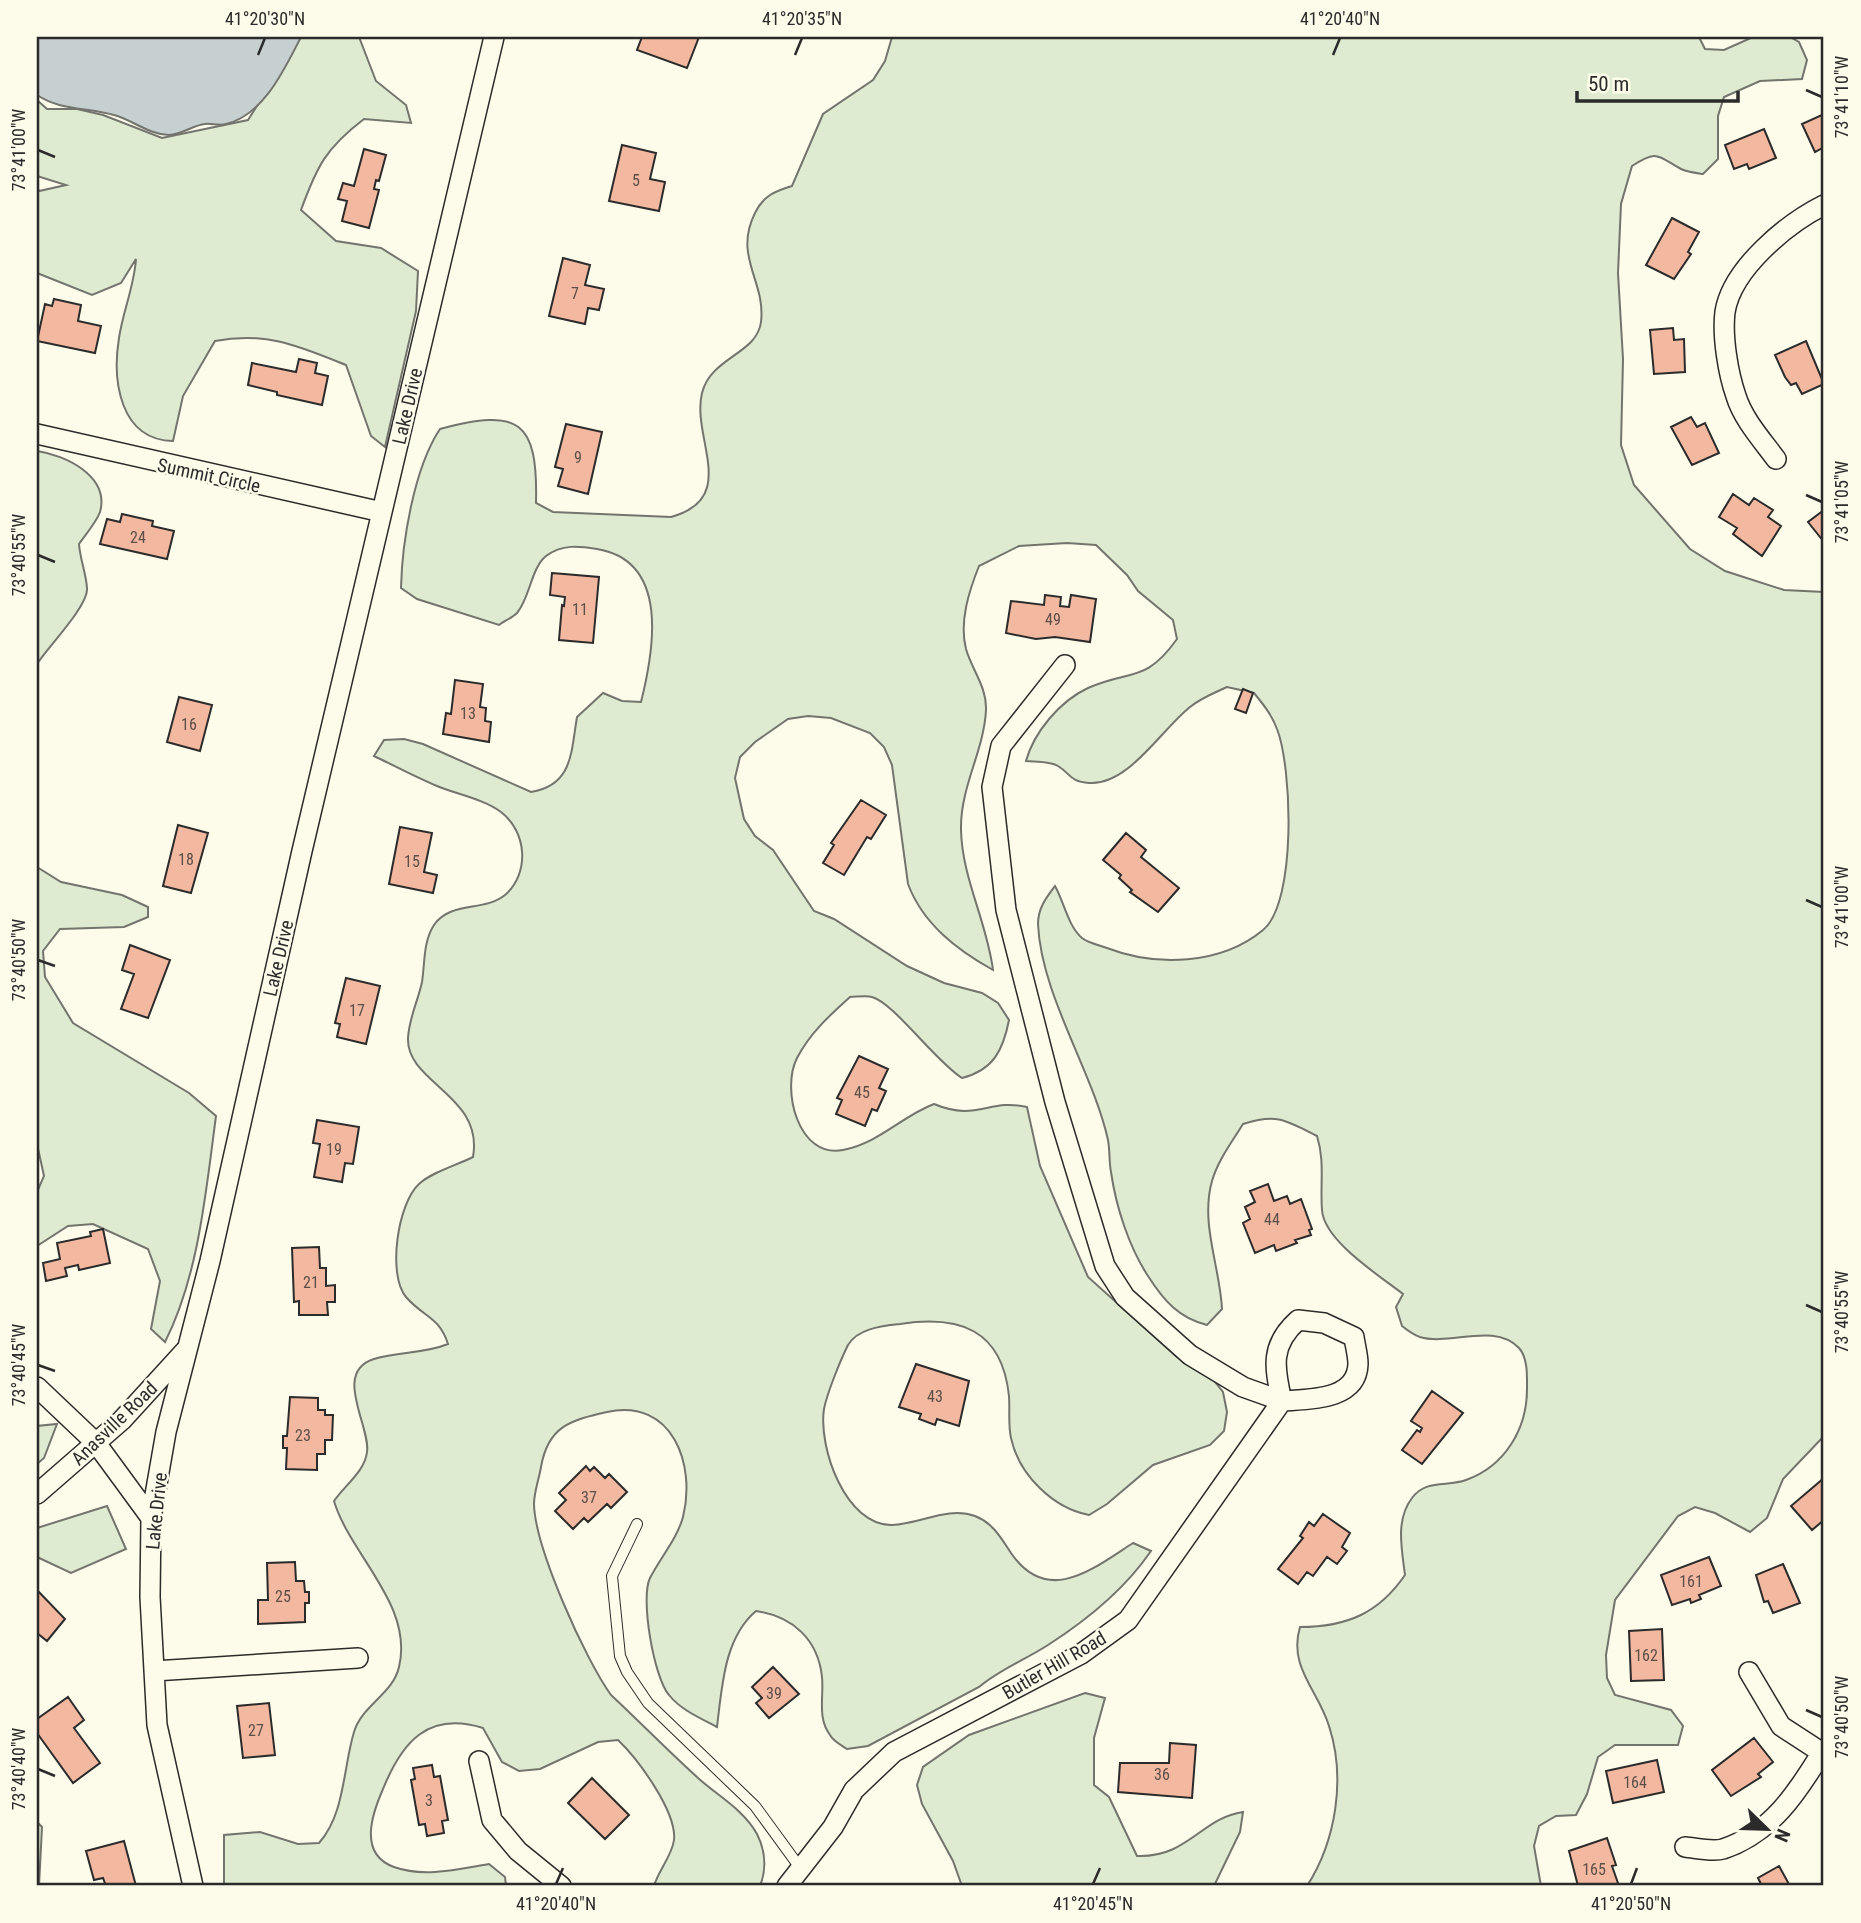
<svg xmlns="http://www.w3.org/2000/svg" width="1861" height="1923" viewBox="0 0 1861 1923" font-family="'Roboto Condensed',sans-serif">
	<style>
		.green { fill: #deebd1; stroke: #74746e; stroke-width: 2 }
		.water { fill: #c7d0d0; stroke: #74746e; stroke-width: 2 }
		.building { fill: #f2b8a0; stroke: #2b2b2b; stroke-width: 2 }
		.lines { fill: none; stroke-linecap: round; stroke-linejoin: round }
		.lane-casing { stroke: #2b2b2b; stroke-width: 12 }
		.street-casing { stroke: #2b2b2b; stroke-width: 22 }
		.lane { stroke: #fdfbea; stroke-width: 10 }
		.street { stroke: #fdfbea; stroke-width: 19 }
		.ticks { fill: none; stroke: #2b2b2b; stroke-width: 2.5 }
		.labels { text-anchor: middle; stroke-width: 5; stroke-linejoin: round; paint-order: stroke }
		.number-label { font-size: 16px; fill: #5d4e48 }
		.street-label { font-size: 19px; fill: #2b2b2b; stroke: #fdfbea }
		.neatline { fill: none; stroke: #2b2b2b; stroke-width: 2.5 }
		.ticks-label { font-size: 18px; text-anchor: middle; fill: #2b2b2b }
	</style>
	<rect width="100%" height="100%" fill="#fdfbea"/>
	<path class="green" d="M 301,37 L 359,37 L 376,81 L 406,105 L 411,123 L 364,119 C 326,148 317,166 301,210 L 336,241 L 381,248 L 418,271 L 416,311 L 385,447 L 371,436 L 346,365 C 299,346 266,331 215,341 L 183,396 L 173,441 C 120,440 112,381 119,338 C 123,311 134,287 136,259 L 121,283 L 92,295 L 37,273 L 37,187 L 39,191 L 66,185 L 37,176 L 37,100 L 47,109 L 77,109 L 103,115 L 162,138 L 248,120 Z
		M 892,37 L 1699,37 L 1705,49 L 1724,50 L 1753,37 L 1790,37 L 1799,42 L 1807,60 L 1802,79 L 1760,81 L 1724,97 L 1718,116 L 1718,159 L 1703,174 C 1696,173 1687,172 1681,169 C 1657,156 1658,149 1632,166 L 1621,204 L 1618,273 L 1623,359 L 1621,445 L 1634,485 L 1690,549 L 1725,571 L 1784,590 L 1824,592 L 1824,1436 L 1783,1479 L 1767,1518 L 1750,1532 L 1715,1513 L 1695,1507 L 1678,1516 L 1615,1600 L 1606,1655 L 1607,1678 L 1615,1695 L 1671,1710 L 1683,1726 L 1678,1745 L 1615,1745 L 1598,1757 L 1587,1794 L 1576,1815 L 1556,1816 L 1539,1826 L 1534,1846 L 1541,1886 L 1307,1886 C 1336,1841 1346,1778 1329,1726 C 1318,1690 1288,1667 1300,1627 C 1347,1627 1379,1613 1405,1575 C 1402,1550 1395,1520 1412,1498 C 1426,1479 1447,1487 1466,1480 C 1505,1466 1527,1429 1527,1389 C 1527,1376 1528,1358 1519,1348 C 1494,1322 1450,1346 1420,1337 C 1414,1335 1407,1330 1402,1326 L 1396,1307 L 1403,1294 C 1380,1276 1324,1241 1322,1210 C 1320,1184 1325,1161 1317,1136 C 1286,1120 1277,1113 1243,1124 C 1232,1142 1218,1160 1212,1181 C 1200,1223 1220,1267 1222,1309 L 1207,1325 C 1179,1318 1164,1301 1148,1276 C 1129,1247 1116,1207 1111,1172 C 1109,1162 1110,1151 1108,1140 C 1093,1072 1041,995 1038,924 C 1038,908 1046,898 1055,886 C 1064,902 1068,926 1082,938 C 1088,943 1099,945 1107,948 C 1156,967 1221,965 1263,930 C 1297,902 1292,767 1277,729 C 1272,715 1263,704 1254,693 L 1227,687 C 1214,693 1201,698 1190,707 C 1161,730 1128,786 1089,783 C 1070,782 1071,774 1058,766 C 1050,761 1035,762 1026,761 C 1034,732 1060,701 1088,688 C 1130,669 1145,684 1177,639 L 1173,620 L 1138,591 L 1127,575 L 1096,545 L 1067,543 L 1019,546 L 979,566 C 969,591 959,622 966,649 C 972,670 987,687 986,710 C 984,751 960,787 961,830 C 962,878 987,922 993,970 C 957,950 923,924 908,884 L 892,765 L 884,747 L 870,733 L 831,718 L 808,716 L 788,719 L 755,742 L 740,757 L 735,778 L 744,819 L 755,836 L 773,850 L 814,911 L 834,919 L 907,966 L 944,983 L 982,993 L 998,1003 L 1009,1020 C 1003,1051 993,1070 962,1078 C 935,1061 894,1003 872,997 C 866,995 856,997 850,997 C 830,1015 810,1033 797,1058 C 781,1089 798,1159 843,1150 C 879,1143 902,1116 934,1104 C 977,1122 989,1098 1027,1107 L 1040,1166 L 1088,1277 L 1177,1357 L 1211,1377 L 1223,1392 L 1227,1412 L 1224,1431 L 1210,1445 L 1153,1465 L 1107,1504 L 1089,1515 C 1053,1508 1019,1475 1011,1438 C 1008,1425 1010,1410 1009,1396 C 1002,1329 959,1315 900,1324 C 883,1326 858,1328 848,1345 C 841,1359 827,1393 824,1409 C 818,1448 846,1526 892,1525 C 920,1524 948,1506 975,1516 C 993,1523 1001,1538 1011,1553 C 1048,1607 1094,1568 1133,1543 L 1151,1551 C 1125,1589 1087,1620 1048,1645 C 1025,1660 1000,1669 979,1687 L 868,1746 L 847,1749 C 841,1745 833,1741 830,1735 C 817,1718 824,1697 822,1677 C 818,1639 792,1616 756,1611 C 724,1638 722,1687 717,1727 C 700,1718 681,1710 669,1695 C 654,1678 640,1598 650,1578 C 660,1558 677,1539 683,1517 C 696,1465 673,1398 607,1412 C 571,1420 548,1426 541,1467 C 539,1479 534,1492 534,1504 C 535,1548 585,1659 611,1695 C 640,1722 668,1751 698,1778 C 718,1796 744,1810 757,1834 C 766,1852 767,1868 760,1886 L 654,1886 C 658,1871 672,1856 674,1840 C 677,1812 638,1759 618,1740 L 598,1742 L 540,1769 L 519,1771 L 502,1762 L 483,1728 C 428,1711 402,1742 383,1789 C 372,1814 358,1854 394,1867 C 424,1878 459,1869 489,1864 L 505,1877 L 506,1886 L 224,1886 L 224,1835 L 260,1832 L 298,1844 L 319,1843 C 345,1814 343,1768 354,1732 C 362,1705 393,1694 399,1667 C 414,1605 350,1555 334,1501 C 345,1485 365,1471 367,1452 C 371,1427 332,1372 374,1359 C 399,1351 424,1354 448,1344 C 439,1316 423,1317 406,1297 C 387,1274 398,1203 419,1184 C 432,1172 457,1165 473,1157 C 484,1095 406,1083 408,1038 C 409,1018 418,1001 422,982 C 425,963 423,942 434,925 C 450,901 484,912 505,895 C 530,873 527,832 501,812 C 484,799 456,794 437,786 C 415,777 395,766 374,756 L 384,740 L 404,739 L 423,744 L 531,792 C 573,785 571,752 577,717 L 603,693 L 622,701 L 641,702 C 654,650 670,561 597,549 C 579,546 562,544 546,556 C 531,568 530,598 517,613 C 512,618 504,621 499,625 L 417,599 L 401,588 C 402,542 414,468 440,429 C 519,408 538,420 536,503 L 553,512 L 671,517 C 740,498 691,438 702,393 C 711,357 757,354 761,322 C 766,281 733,257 755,213 C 763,196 775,191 792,186 L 823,114 L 873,80 L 885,61 Z
		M 37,451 C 65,455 110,476 100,512 C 96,523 85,535 79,544 C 80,559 86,573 87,588 C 89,605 48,647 37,664 Z
		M 37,867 L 61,882 L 122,895 L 148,907 L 148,917 L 124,927 L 60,929 L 43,951 L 45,977 L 73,1023 L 189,1093 L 216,1116 C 206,1190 199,1275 165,1342 L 151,1329 L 160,1281 L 148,1249 L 93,1224 L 68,1226 L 37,1246 L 37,1192 L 44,1176 L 37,1144 Z
		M 57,1424 L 44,1458 L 37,1464 L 37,1426 Z
		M 107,1506 L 126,1549 L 71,1573 L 37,1557 L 37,1528 Z
		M 1085,1693 L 1105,1698 L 1094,1738 L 1094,1785 L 1109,1797 L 1137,1856 C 1188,1858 1201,1818 1243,1812 L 1240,1832 L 1214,1886 L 962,1886 L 953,1861 L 922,1804 L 917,1785 L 923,1767 L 969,1735 Z
		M 37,1822 L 42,1827 L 39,1886 L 37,1886 Z"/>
	<path class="water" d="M 37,37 L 301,37 C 285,68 264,115 226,124 C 219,126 211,123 205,124 C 193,125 181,135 169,135 C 147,134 133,120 114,115 C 87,107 61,111 37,95 Z"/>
	<path class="building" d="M 642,37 L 699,37 L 687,68 L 637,50 Z
		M 1824,114 L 1824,147 L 1815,152 L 1802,124 Z
		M 1764,129 L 1776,158 L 1749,169 L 1747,164 L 1734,169 L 1725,145 Z
		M 622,145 L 656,153 L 650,179 L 665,182 L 659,211 L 609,201 Z
		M 364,149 L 386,155 L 379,181 L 376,180 L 374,189 L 379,190 L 369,228 L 342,221 L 347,201 L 338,199 L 343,183 L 354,186 Z
		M 1672,218 L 1699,232 L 1688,252 L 1691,254 L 1674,279 L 1646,265 Z
		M 563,258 L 590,265 L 585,285 L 604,289 L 599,310 L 588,308 L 585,324 L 549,316 Z
		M 54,299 L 81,305 L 78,321 L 101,326 L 95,353 L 37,341 L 45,304 L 52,306 Z
		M 1673,328 L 1674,340 L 1684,339 L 1685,372 L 1654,374 L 1650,330 Z
		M 1806,341 L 1824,384 L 1802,394 L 1796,383 L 1791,385 L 1785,377 L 1775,355 Z
		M 299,359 L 317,363 L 315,373 L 328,376 L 322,405 L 277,395 L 277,392 L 248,385 L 252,363 L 296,372 Z
		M 1691,417 L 1697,427 L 1705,423 L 1719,453 L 1692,465 L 1671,427 Z
		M 566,424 L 602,432 L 588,494 L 558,486 L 563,469 L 555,467 Z
		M 1733,494 L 1749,505 L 1754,498 L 1773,510 L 1768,517 L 1781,526 L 1762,556 L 1733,534 L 1737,528 L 1719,517 Z
		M 1824,510 L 1824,542 L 1808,522 Z
		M 122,514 L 153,521 L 152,526 L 174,531 L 167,559 L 100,544 L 107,519 L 120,522 Z
		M 552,573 L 599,577 L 593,643 L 559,640 L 562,605 L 564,606 L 565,597 L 550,595 Z
		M 1045,595 L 1061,597 L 1060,606 L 1069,607 L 1071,595 L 1096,599 L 1090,642 L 1055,637 L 1036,639 L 1006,633 L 1011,601 L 1044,605 Z
		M 455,680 L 483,684 L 480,707 L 486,708 L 485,721 L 491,722 L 489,742 L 443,734 L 446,713 L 451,714 Z
		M 1243,689 L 1253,693 L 1246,713 L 1235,709 Z
		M 179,697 L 212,705 L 200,751 L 167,742 Z
		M 861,800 L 886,815 L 871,839 L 867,837 L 844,875 L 823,863 L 834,845 L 831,843 Z
		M 178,825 L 208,833 L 191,893 L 163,886 Z
		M 400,827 L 432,833 L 424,872 L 437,875 L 433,893 L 389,884 Z
		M 1126,833 L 1146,850 L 1141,857 L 1179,888 L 1158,912 L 1130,892 L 1132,890 L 1119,878 L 1121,875 L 1103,860 Z
		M 130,945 L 170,960 L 148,1018 L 121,1009 L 134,974 L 122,970 Z
		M 346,978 L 380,986 L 366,1044 L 337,1037 L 340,1024 L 335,1023 Z
		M 859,1056 L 888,1069 L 879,1088 L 886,1091 L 877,1111 L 872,1109 L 865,1126 L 836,1114 L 842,1100 L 837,1098 Z
		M 317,1120 L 359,1127 L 353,1164 L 345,1163 L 342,1182 L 314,1177 L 320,1144 L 313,1143 Z
		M 1268,1184 L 1274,1201 L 1287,1196 L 1290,1204 L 1301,1199 L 1312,1229 L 1309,1230 L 1311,1235 L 1295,1240 L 1297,1243 L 1276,1251 L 1274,1245 L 1255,1253 L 1243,1223 L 1250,1219 L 1245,1207 L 1255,1202 L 1250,1191 Z
		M 103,1229 L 110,1263 L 79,1270 L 78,1265 L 65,1268 L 67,1276 L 46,1281 L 43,1263 L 60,1259 L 57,1243 L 91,1236 L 90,1232 Z
		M 319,1247 L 320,1268 L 326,1268 L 326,1286 L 335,1285 L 335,1302 L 327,1302 L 328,1315 L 299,1315 L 299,1301 L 294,1302 L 292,1248 Z
		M 916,1364 L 969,1381 L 959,1426 L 937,1419 L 935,1425 L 919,1419 L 921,1414 L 899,1407 Z
		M 1432,1391 L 1463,1413 L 1422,1464 L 1402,1450 L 1417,1430 L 1420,1432 L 1422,1428 L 1411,1421 Z
		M 290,1397 L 318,1398 L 318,1410 L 325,1410 L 325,1415 L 333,1415 L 332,1440 L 325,1440 L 325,1454 L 317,1454 L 317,1470 L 286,1469 L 287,1448 L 283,1448 L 283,1436 L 287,1436 Z
		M 586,1466 L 590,1471 L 594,1467 L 605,1478 L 609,1474 L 627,1492 L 611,1508 L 607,1504 L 588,1522 L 584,1518 L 573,1529 L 555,1511 L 566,1500 L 559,1493 Z
		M 1824,1478 L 1824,1520 L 1812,1530 L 1791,1506 Z
		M 1323,1514 L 1350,1533 L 1342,1547 L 1347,1551 L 1337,1564 L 1327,1557 L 1313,1576 L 1307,1572 L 1298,1584 L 1278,1569 L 1303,1538 L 1300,1536 L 1309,1522 L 1314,1526 Z
		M 1709,1557 L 1721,1586 L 1699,1595 L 1701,1599 L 1691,1603 L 1690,1599 L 1672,1605 L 1661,1575 Z
		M 295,1562 L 296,1581 L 304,1581 L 305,1592 L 309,1592 L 309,1603 L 305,1603 L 305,1622 L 258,1624 L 258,1600 L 268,1600 L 267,1563 Z
		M 1783,1564 L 1800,1603 L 1773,1613 L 1768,1601 L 1764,1602 L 1756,1575 Z
		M 37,1590 L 65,1619 L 47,1641 L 37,1633 Z
		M 1662,1629 L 1664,1680 L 1631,1681 L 1629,1631 Z
		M 773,1667 L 799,1694 L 769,1718 L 756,1703 L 762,1698 L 752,1687 Z
		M 68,1697 L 84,1720 L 74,1728 L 100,1763 L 73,1783 L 37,1733 L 37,1719 Z
		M 269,1703 L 275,1755 L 243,1758 L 237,1706 Z
		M 1754,1738 L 1773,1762 L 1758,1774 L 1761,1777 L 1731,1796 L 1712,1770 Z
		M 1170,1743 L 1196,1745 L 1192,1798 L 1118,1792 L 1120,1763 L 1169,1763 Z
		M 1657,1760 L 1664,1792 L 1613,1803 L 1606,1771 Z
		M 432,1765 L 434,1777 L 440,1776 L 448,1820 L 442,1821 L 444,1833 L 427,1836 L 425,1824 L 419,1825 L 411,1780 L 415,1779 L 413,1768 Z
		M 592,1778 L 629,1815 L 605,1839 L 568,1803 Z
		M 1607,1838 L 1616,1865 L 1612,1866 L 1619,1886 L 1578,1886 L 1569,1851 Z
		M 124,1841 L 136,1886 L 106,1886 L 103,1878 L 94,1880 L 86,1851 Z
		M 1779,1866 L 1790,1886 L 1757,1886 L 1761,1884 L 1758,1878 Z"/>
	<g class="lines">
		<defs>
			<path id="lane" d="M 637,1524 L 612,1576 L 620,1656 L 627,1672 L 648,1703 L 755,1806 L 801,1869"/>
			<path id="street" d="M 37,434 L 382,512
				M 1776,459 C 1762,440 1743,419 1736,396 C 1728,373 1722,336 1725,312 C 1732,268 1788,223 1824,205
				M 1298,1320 L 1324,1323 L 1354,1337 C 1355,1345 1358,1355 1358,1364 C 1357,1401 1308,1399 1282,1401 C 1274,1367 1270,1345 1298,1320 Z
				M 37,1387 L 96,1443 L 151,1518
				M 37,1494 L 122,1420 L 185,1351
				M 154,1671 L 358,1658
				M 1749,1672 L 1781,1726 L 1824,1754
				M 479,1761 L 492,1820 L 518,1851 L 561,1886
				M 1685,1847 C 1696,1848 1712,1852 1723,1849 C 1771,1833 1797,1793 1822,1752
				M 193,1886 L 157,1725 L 150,1597 L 151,1518 L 166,1432 L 210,1261 L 302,851 L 494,37
				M 787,1886 L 833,1827 L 854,1790 L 894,1752 L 1081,1654 L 1128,1620 L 1282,1401 L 1243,1387 L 1190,1355 L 1125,1297 L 1105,1266 L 1055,1102 L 1006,910 L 992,787 L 1001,746 L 1065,665"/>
		</defs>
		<use href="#lane" class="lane-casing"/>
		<use href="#street" class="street-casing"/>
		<use href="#lane" class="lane"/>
		<use href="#street" class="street"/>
	</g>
	<path class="ticks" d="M 258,55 L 265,38M 795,55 L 802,38M 1333,55 L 1340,38M 1806,90 L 1822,97M 38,150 L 55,157M 1806,495 L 1822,502M 38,555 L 55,562M 1806,900 L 1822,907M 38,960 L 55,966M 1806,1305 L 1822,1312M 38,1365 L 55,1371M 1806,1710 L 1822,1717M 38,1769 L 55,1776M 556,1884 L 563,1868M 1093,1884 L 1100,1868M 1631,1884 L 1637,1868"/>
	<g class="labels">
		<g class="number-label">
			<text x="636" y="186">5</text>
			<text x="575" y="299">7</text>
			<text x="578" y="463">9</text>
			<text x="138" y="543">24</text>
			<text x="580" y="615">11</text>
			<text x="1053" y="625">49</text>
			<text x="468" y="719">13</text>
			<text x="189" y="730">16</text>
			<text x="186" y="865">18</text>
			<text x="412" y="867">15</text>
			<text x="357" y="1016">17</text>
			<text x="862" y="1098">45</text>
			<text x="334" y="1155">19</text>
			<text x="1272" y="1225">44</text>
			<text x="311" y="1288">21</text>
			<text x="935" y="1402">43</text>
			<text x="303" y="1441">23</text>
			<text x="589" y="1503">37</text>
			<text x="1691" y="1587">161</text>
			<text x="283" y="1602">25</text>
			<text x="1646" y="1661">162</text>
			<text x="774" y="1699">39</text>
			<text x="256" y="1736">27</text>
			<text x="1162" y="1780">36</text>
			<text x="1635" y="1788">164</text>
			<text x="429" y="1806">3</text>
			<text x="1594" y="1875">165</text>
		</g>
		<g class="street-label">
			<text transform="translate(407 406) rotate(-77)" y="7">Lake Drive</text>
			<text transform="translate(209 475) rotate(12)" y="7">Summit Circle</text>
			<text transform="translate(278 958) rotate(-77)" y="7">Lake Drive</text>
			<text transform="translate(114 1423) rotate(-44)" y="7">Anasville Road</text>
			<text transform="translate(156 1511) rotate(-84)" y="7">Lake Drive</text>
			<text transform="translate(1054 1665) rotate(-30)" y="7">Butler Hill Road</text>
		</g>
	</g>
	<rect width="1861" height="1923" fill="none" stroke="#fdfbea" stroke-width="77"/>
	<g transform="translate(1767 1829) rotate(113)" stroke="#fdfbea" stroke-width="5" paint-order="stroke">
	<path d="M0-5L12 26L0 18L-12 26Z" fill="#2b2b2b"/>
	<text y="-10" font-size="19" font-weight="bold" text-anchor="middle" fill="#2b2b2b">N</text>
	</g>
	<path d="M1577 91v10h161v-10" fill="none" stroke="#2b2b2b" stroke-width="3.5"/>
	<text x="1588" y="91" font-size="21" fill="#2b2b2b" stroke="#fdfbea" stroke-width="5" paint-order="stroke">50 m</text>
	<rect x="38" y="38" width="1784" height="1846" class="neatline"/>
	<g class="ticks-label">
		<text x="265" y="25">41°20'30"N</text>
		<text x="802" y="25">41°20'35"N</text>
		<text x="1340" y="25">41°20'40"N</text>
		<text transform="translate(1842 97) rotate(-90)" y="6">73°41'10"W</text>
		<text transform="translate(19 150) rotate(-90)" y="6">73°41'00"W</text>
		<text transform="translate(1842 502) rotate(-90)" y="6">73°41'05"W</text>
		<text transform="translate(19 555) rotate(-90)" y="6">73°40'55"W</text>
		<text transform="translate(1842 907) rotate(-90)" y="6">73°41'00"W</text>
		<text transform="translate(19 960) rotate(-90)" y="6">73°40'50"W</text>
		<text transform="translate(1842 1312) rotate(-90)" y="6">73°40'55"W</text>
		<text transform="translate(19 1365) rotate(-90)" y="6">73°40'45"W</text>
		<text transform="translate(1842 1717) rotate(-90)" y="6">73°40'50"W</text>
		<text transform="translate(19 1769) rotate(-90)" y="6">73°40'40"W</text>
		<text x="556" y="1910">41°20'40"N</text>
		<text x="1093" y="1910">41°20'45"N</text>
		<text x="1631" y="1910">41°20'50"N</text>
	</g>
</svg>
